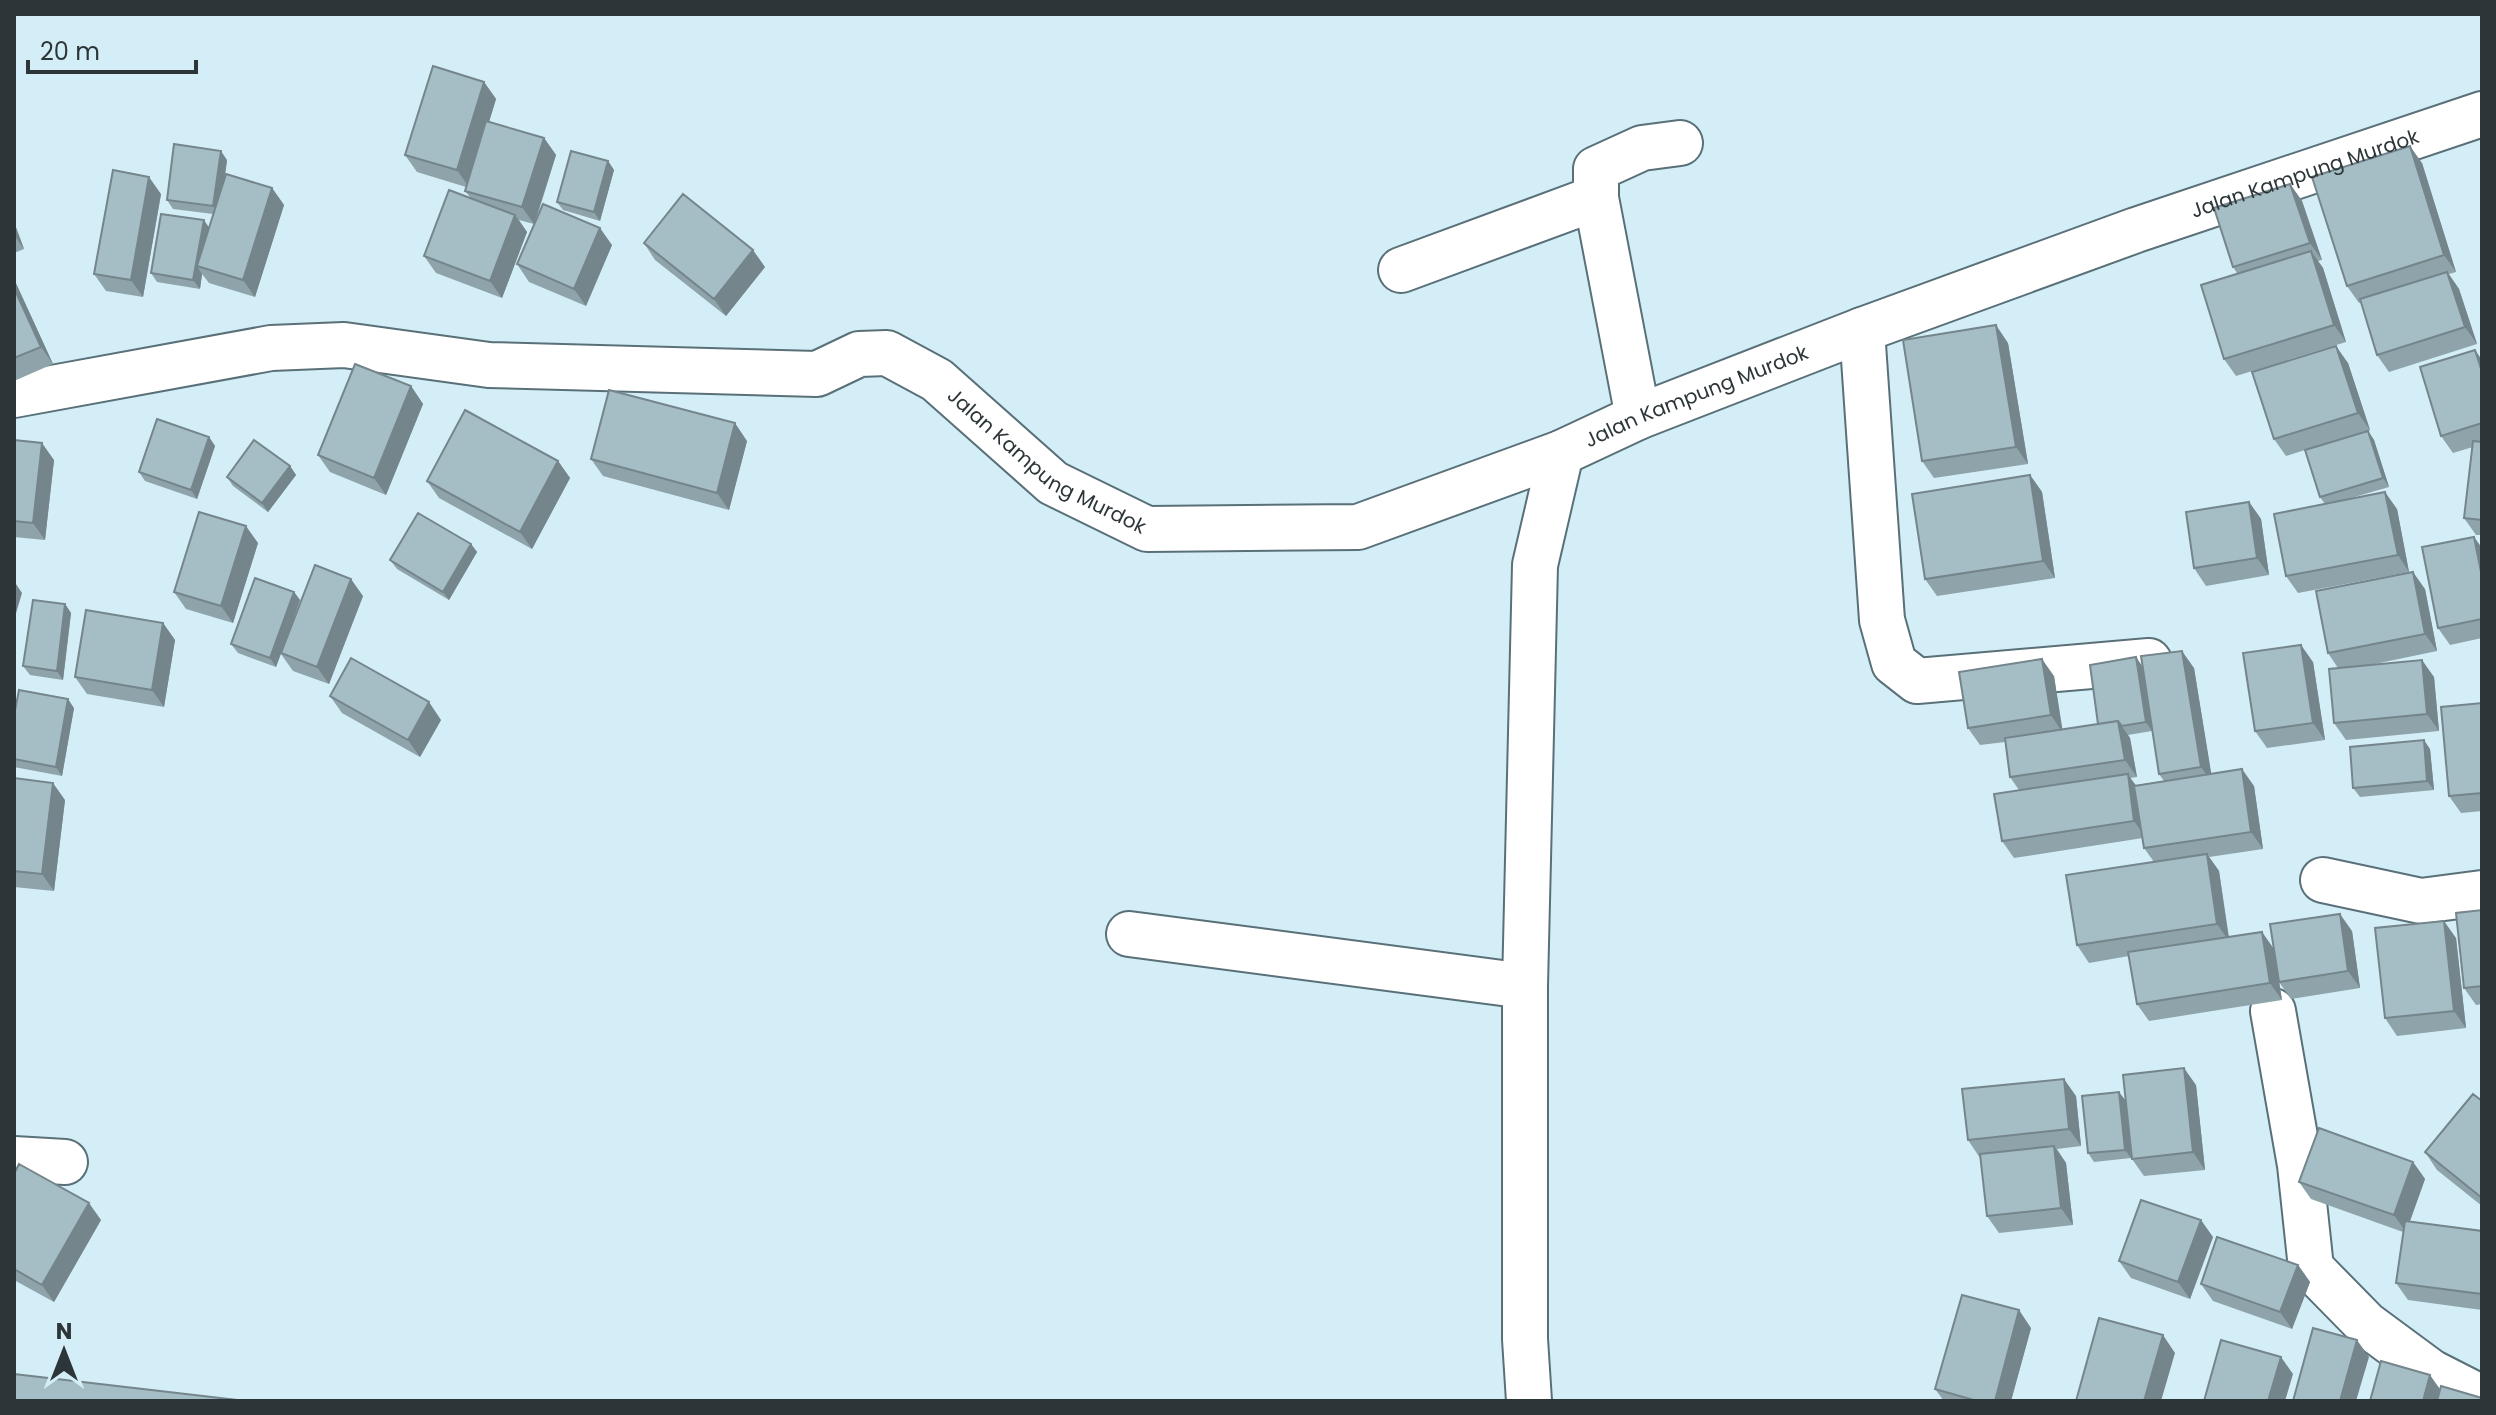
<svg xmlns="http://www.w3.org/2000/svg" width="2496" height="1415" viewBox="0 0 2496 1415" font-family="Poppins,sans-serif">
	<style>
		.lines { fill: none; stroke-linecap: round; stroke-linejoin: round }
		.minor-casing { stroke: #597078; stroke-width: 48 }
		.minor { stroke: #fff; stroke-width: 44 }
		.wall { fill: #8ea3aa }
		.shaded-wall { fill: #74858b }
		.building { fill: #a5bec6; stroke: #74858b; stroke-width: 2 }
		.labels { text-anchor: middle; stroke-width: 6; stroke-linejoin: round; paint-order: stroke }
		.street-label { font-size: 20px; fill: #2c3639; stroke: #d4eef7 }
	</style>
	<rect width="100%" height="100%" fill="#d4eef7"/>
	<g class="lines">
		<defs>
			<g id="minor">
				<path d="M 1401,270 L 1596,198"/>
				<path d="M 1862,330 L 1882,620 L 1894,663 L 1917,681 L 2149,661"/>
				<path id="s1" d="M 14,395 L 271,348 L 344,345 L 489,365 L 817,374 L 859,354 L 887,353 L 937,380 L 1053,483 L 1147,529 L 1358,527 L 1561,453 L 1638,417 L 1862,330 L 2136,230 L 2482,114"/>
				<path d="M 1638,417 L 1596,198 L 1596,169 L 1642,148 L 1680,143"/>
				<path d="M 2323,880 L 2421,901 L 2482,893"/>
				<path d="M 1129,934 L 1525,986"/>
				<path d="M 2273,1011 L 2300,1165 L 2311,1268 L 2366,1324 L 2431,1372 L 2482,1398"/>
				<path d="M 14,1159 L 65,1162"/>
				<path d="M 1529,1401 L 1525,1339 L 1525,986 L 1535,565 L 1561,453"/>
			</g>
		</defs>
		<use href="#minor" class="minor-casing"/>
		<use href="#minor" class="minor"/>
	</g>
	<path class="wall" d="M 484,82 L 496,99 L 489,122 L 544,138 L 556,155 L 536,220 L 612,245 L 586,306 L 529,282 L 517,264 L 534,224 L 519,220 L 527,232 L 502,298 L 436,273 L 424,256 L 470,197 L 465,191 L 466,187 L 417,172 L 405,155 Z
		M 227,160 L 225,176 L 272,188 L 284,205 L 255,297 L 209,283 L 202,274 L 200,289 L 157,282 L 151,273 L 209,228 L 213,214 L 173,209 L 167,200 Z
		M 608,161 L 614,170 L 600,221 L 563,210 L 557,202 Z
		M 2422,163 L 2456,272 L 2449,274 L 2459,289 L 2477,344 L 2389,372 L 2377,355 L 2361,302 L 2359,303 L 2347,286 Z
		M 2290,184 L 2302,201 L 2322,260 L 2318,261 L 2323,268 L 2346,342 L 2236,376 L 2224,359 L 2237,273 L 2233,267 Z
		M 161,194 L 143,297 L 106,291 L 94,274 Z
		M 14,222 L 24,249 L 14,253 Z
		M 644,243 L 765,267 L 726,316 L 655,260 Z
		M 14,279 L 53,364 L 14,381 Z
		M 2008,343 L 2028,464 L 1934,478 L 1922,461 Z
		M 2482,360 L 2482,535 L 2476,535 L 2464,518 L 2473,447 L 2453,453 L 2441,436 Z
		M 2348,363 L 2370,430 L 2368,431 L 2374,440 L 2389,487 L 2351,498 L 2397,509 L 2409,572 L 2298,593 L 2286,576 L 2325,504 L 2320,497 L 2305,450 L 2286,456 L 2274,439 Z
		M 411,386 L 423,404 L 386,495 L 330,472 L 318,455 Z
		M 209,437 L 215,446 L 197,499 L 145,481 L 139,472 Z
		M 14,440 L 54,460 L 45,540 L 14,537 Z
		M 747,441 L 729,510 L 603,476 L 591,459 Z
		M 558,461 L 570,478 L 532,549 L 439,498 L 427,481 Z
		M 290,466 L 296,475 L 268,512 L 233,486 L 227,477 Z
		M 2030,475 L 2042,492 L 2055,578 L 1937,596 L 1925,579 Z
		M 2249,502 L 2261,519 L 2269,575 L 2206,586 L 2194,568 Z
		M 258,543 L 233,623 L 186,609 L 174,592 Z
		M 471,544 L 477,552 L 449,600 L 397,569 L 390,560 Z
		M 2482,548 L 2482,638 L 2450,645 L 2438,628 Z
		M 2425,589 L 2437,651 L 2365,666 L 2434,677 L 2439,731 L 2346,740 L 2334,723 L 2338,668 L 2328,653 Z
		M 294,592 L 300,600 L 284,646 L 363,596 L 329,684 L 293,671 L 281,654 L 276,667 L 238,653 L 231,644 Z
		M 65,604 L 71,613 L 63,680 L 30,675 L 23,666 Z
		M 163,623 L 175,640 L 164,707 L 87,694 L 75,677 Z
		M 2136,657 L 2142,666 L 2152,731 L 2128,735 L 2130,738 L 2137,777 L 2130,778 L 2136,785 L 2164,781 L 2159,774 L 2194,668 L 2211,774 L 2254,786 L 2263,849 L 2209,857 L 2219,871 L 2229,937 L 2274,948 L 2352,931 L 2360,988 L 2291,999 L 2279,982 L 2282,1000 L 2149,1021 L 2137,1004 L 2129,956 L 2089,963 L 2077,945 L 2154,862 L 2144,848 L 2143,838 L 2014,858 L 2002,841 L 2019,790 L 2010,777 L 2005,742 L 1980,745 L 1968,728 L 2054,676 L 2062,730 L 2098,724 Z
		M 2313,662 L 2325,740 L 2267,748 L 2255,731 Z
		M 330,696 L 441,720 L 420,757 L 342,713 Z
		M 2482,703 L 2482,811 L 2461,813 L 2449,796 Z
		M 74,708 L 62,776 L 14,767 L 14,715 Z
		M 2430,749 L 2434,790 L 2360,797 L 2353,788 Z
		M 14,778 L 65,800 L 54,891 L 14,887 Z
		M 2482,910 L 2482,1004 L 2476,1005 L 2464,988 Z
		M 2456,938 L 2466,1028 L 2397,1036 L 2385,1018 Z
		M 2196,1085 L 2205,1170 L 2144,1176 L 2132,1159 Z
		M 2076,1096 L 2081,1146 L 2057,1149 L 2066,1163 L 2073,1225 L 1999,1233 L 1987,1216 L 1981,1157 L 1980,1158 L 1968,1140 Z
		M 2126,1101 L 2131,1158 L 2094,1162 L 2088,1153 Z
		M 2482,1101 L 2482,1206 L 2437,1170 L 2425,1152 Z
		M 2413,1162 L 2425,1179 L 2410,1221 L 2482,1231 L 2482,1310 L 2408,1300 L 2396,1283 L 2403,1232 L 2311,1199 L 2299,1182 Z
		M 14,1174 L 101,1220 L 54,1302 L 14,1280 Z
		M 2213,1237 L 2190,1299 L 2131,1278 L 2119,1261 Z
		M 2298,1265 L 2310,1282 L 2292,1329 L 2213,1301 L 2201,1284 Z
		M 2031,1328 L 2011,1401 L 1944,1401 L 1935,1389 Z"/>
	<path class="shaded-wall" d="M 484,82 L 496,99 L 469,187 L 457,170 Z
		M 544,138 L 556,155 L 534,224 L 522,207 Z
		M 2410,146 L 2422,163 L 2456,272 L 2444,255 Z
		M 221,151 L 227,160 L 219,215 L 213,206 Z
		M 608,161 L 614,170 L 600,221 L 594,212 Z
		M 149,177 L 161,194 L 143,297 L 131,280 Z
		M 2290,184 L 2302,201 L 2322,260 L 2310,243 Z
		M 272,188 L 284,205 L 255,297 L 243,280 Z
		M 515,215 L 527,232 L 502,298 L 490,281 Z
		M 204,220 L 210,229 L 197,266 L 202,274 L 200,289 L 193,280 Z
		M 14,222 L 24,249 L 14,235 Z
		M 600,228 L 612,245 L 586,306 L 574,289 Z
		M 753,250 L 765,267 L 726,316 L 714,299 Z
		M 2311,251 L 2323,268 L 2346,342 L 2334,325 Z
		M 2447,272 L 2459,289 L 2477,344 L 2465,327 Z
		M 14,279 L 53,364 L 41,347 L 14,288 Z
		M 1996,325 L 2008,343 L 2028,464 L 2016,447 Z
		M 2336,346 L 2348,363 L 2370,430 L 2358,413 Z
		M 2475,350 L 2482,360 L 2482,372 Z
		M 411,386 L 423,404 L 386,495 L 374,478 Z
		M 735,423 L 747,441 L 729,510 L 717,493 Z
		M 2368,431 L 2374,440 L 2389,487 L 2383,478 Z
		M 209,437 L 215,446 L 197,499 L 191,490 Z
		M 42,443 L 54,460 L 45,540 L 33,523 Z
		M 558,461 L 570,478 L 532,549 L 520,532 Z
		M 290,466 L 296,475 L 268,512 L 262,503 Z
		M 2030,475 L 2042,492 L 2055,578 L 2043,561 Z
		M 2385,492 L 2397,509 L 2409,572 L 2398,555 Z
		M 2249,502 L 2261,519 L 2269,575 L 2257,558 Z
		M 246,526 L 258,543 L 233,623 L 221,606 Z
		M 2474,537 L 2482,548 L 2482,577 Z
		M 471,544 L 477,552 L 449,600 L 443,592 Z
		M 2413,572 L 2425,589 L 2437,651 L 2425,634 Z
		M 351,579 L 363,596 L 329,684 L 317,667 Z
		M 16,584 L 22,593 L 14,620 L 14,591 Z
		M 294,592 L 300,600 L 276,667 L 270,658 Z
		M 65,604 L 71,613 L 63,680 L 57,671 Z
		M 163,623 L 175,640 L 164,707 L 152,690 Z
		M 2301,645 L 2313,662 L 2325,740 L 2313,723 Z
		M 2182,651 L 2194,668 L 2213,784 L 2201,767 Z
		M 2136,657 L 2142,666 L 2152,731 L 2146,722 Z
		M 2042,659 L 2054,676 L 2063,733 L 2051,715 Z
		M 2422,660 L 2434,677 L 2439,731 L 2427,714 Z
		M 68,699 L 74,708 L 62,776 L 56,767 Z
		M 429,702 L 441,720 L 420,757 L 408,740 Z
		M 2118,721 L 2130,738 L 2137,777 L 2125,760 Z
		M 2424,740 L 2430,749 L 2434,790 L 2427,781 Z
		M 2242,769 L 2254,786 L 2263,849 L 2251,832 Z
		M 2128,774 L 2139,791 L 2146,838 L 2134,821 Z
		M 53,783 L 65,800 L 54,891 L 42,874 Z
		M 2207,854 L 2219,871 L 2229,941 L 2217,924 Z
		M 2340,914 L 2352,931 L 2360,988 L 2348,971 Z
		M 2444,921 L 2456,938 L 2466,1028 L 2454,1011 Z
		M 2262,932 L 2274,949 L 2282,1000 L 2270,983 Z
		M 2184,1068 L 2196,1085 L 2205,1170 L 2193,1152 Z
		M 2064,1079 L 2076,1096 L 2081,1146 L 2069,1129 Z
		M 2119,1092 L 2126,1101 L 2131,1158 L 2125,1150 Z
		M 2054,1146 L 2066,1163 L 2073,1225 L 2061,1208 Z
		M 2413,1162 L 2425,1179 L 2406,1232 L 2394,1215 Z
		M 89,1203 L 101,1220 L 54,1302 L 42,1285 Z
		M 2201,1220 L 2213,1237 L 2190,1299 L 2178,1282 Z
		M 2298,1265 L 2310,1282 L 2292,1329 L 2280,1312 Z
		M 2019,1310 L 2031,1328 L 2011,1401 L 1995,1401 Z
		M 2163,1335 L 2175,1353 L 2161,1401 L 2144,1401 Z
		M 2357,1340 L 2369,1357 L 2356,1401 L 2340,1401 Z
		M 2281,1357 L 2293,1374 L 2285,1401 L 2268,1401 Z
		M 2430,1375 L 2442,1392 L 2439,1401 L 2423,1401 Z"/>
	<path class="building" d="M 433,66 L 484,82 L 457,170 L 405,155 Z
		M 486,121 L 544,138 L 522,207 L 465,191 Z
		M 174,144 L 221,151 L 213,206 L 167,200 Z
		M 2410,146 L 2444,255 L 2347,286 L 2312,177 Z
		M 571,151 L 608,161 L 594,212 L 557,202 Z
		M 113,170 L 149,177 L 131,280 L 94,274 Z
		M 226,174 L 272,188 L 243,280 L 197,266 Z
		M 2290,184 L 2310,243 L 2233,267 L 2214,208 Z
		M 449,190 L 515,215 L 490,281 L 424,256 Z
		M 683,194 L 753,250 L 714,299 L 644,243 Z
		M 543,204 L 600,228 L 574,289 L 517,264 Z
		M 161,214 L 204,220 L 193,280 L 151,273 Z
		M 2311,251 L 2334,325 L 2224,359 L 2201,285 Z
		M 2447,272 L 2465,327 L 2377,355 L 2360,299 Z
		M 14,288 L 41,347 L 14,358 Z
		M 1996,325 L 2016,447 L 1922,461 L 1903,340 Z
		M 2336,346 L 2358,413 L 2274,439 L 2252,372 Z
		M 2475,350 L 2482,372 L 2482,423 L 2441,436 L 2420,367 Z
		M 355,364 L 411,386 L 374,478 L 318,455 Z
		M 609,390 L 735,423 L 717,493 L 591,459 Z
		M 465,410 L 558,461 L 520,532 L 427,481 Z
		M 157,419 L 209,437 L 191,490 L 139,472 Z
		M 2368,431 L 2383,478 L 2320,497 L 2305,450 Z
		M 14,440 L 42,443 L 33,523 L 14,521 Z
		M 254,440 L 290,466 L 262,503 L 227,477 Z
		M 2473,441 L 2482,442 L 2482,520 L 2464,518 Z
		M 2030,475 L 2043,561 L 1925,579 L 1912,494 Z
		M 2385,492 L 2398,555 L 2286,576 L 2274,514 Z
		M 2249,502 L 2257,558 L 2194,568 L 2186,512 Z
		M 199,512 L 246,526 L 221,606 L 174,592 Z
		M 418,513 L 471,544 L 443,592 L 390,560 Z
		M 2474,537 L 2482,577 L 2482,619 L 2438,628 L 2422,547 Z
		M 315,565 L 351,579 L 317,667 L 281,653 Z
		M 2413,572 L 2425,634 L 2328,653 L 2316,591 Z
		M 255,578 L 294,592 L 270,658 L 231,644 Z
		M 33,600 L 65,604 L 57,671 L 23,666 Z
		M 86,610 L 163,623 L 152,690 L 75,677 Z
		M 2301,645 L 2313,723 L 2255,731 L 2243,653 Z
		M 2182,651 L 2201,767 L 2159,774 L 2141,656 Z
		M 2136,657 L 2146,722 L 2122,726 L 2118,721 L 2098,724 L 2090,665 Z
		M 351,658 L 429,702 L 408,740 L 330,696 Z
		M 2042,659 L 2051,715 L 1968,728 L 1959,672 Z
		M 2422,660 L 2427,714 L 2334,723 L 2329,669 Z
		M 19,690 L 68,699 L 56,767 L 14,759 L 14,715 Z
		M 2482,703 L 2482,793 L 2449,796 L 2441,707 Z
		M 2118,721 L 2125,760 L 2010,777 L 2005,738 Z
		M 2424,740 L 2427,781 L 2353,788 L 2350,747 Z
		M 2242,769 L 2251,832 L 2144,848 L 2134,786 Z
		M 2128,774 L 2134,821 L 2002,841 L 1994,794 Z
		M 14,778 L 53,783 L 42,874 L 14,871 Z
		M 2207,854 L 2217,924 L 2077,945 L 2066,875 Z
		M 2482,910 L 2482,986 L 2464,988 L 2456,913 Z
		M 2340,914 L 2348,971 L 2279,982 L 2270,924 Z
		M 2444,921 L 2454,1011 L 2385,1018 L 2375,928 Z
		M 2262,932 L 2270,983 L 2137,1004 L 2128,952 Z
		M 2184,1068 L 2193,1152 L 2132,1159 L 2123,1075 Z
		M 2064,1079 L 2069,1129 L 1968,1140 L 1962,1089 Z
		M 2119,1092 L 2125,1150 L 2088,1153 L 2082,1096 Z
		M 2473,1094 L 2482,1101 L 2482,1198 L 2425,1152 Z
		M 2319,1128 L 2413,1162 L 2394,1215 L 2299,1182 Z
		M 2054,1146 L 2061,1208 L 1987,1216 L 1980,1154 Z
		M 19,1164 L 89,1203 L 42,1285 L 14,1269 L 14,1174 Z
		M 2141,1200 L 2201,1220 L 2178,1282 L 2119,1261 Z
		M 2405,1221 L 2482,1231 L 2482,1294 L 2396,1283 Z
		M 2217,1237 L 2298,1265 L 2280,1312 L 2201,1284 Z
		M 1962,1295 L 2019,1310 L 1995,1401 L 1977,1401 L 1935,1389 Z
		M 2099,1318 L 2163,1335 L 2144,1401 L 2076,1401 Z
		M 2313,1328 L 2357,1340 L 2340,1401 L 2293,1401 Z
		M 2221,1340 L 2281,1357 L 2268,1401 L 2204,1401 Z
		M 2381,1361 L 2430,1375 L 2423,1401 L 2370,1401 Z
		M 14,1374 L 246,1401 L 14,1401 Z
		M 2441,1386 L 2482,1398 L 2482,1401 L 2437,1401 Z"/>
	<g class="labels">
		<g class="street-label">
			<text dy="7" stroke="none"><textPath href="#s1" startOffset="2422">Jalan Kampung Murdok</textPath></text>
			<text dy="7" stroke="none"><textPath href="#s1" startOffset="1774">Jalan Kampung Murdok</textPath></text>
			<text dy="7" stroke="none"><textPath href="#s1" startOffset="1078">Jalan Kampung Murdok</textPath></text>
		</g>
	</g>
	<rect width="2496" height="1415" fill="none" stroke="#2c3639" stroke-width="32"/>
	<g transform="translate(64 1351)" stroke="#d4eef7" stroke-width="6" paint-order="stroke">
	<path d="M0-6L14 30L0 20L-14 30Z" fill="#2c3639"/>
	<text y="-12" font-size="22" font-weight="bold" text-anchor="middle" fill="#2c3639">N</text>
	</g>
	<path d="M28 60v12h168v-12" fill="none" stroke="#2c3639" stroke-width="4"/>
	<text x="40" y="60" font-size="24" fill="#2c3639" stroke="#d4eef7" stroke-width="6" paint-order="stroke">20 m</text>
</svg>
